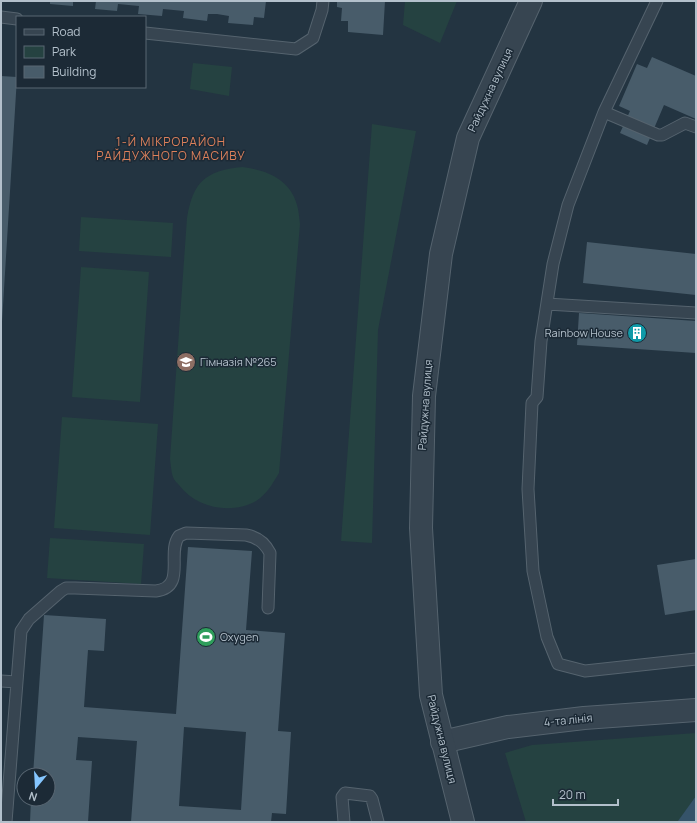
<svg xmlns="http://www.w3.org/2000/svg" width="697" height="823" viewBox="0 0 697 823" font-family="Manrope,sans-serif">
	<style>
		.green { fill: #254241 }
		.water { fill: #355369 }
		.building { fill: #485c6a; fill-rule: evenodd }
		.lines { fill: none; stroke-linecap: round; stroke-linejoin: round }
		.service-casing { stroke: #55636e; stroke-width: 13 }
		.minor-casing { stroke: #55636e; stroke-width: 24 }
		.tertiary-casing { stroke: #55636e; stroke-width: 24 }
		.service { stroke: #374551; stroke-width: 11 }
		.minor { stroke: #374551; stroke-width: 22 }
		.tertiary { stroke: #374551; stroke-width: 22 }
		.labels { text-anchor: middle; stroke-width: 3; stroke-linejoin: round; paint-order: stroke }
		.street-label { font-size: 11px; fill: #b3c0cb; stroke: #1c2a36 }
		.poi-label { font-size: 11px; fill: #b3c0cb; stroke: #1c2a36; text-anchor: start }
		.neighbourhood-label { font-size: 12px; letter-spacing: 1px; fill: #de815b; stroke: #1c2a36 }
	</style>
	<rect width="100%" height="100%" fill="#233441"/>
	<path class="green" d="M 405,1 L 457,1 L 440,43 L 403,25 Z
		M 193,63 L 232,67 L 229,96 L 190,89 Z
		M 372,124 L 416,131 L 378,330 L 372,543 L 341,541 Z
		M 242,167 C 266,170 290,179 297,205 C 299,211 299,218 300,224 L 279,473 C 273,483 267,494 256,501 C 231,515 196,508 179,485 C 177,483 174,480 173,477 C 171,472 171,465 170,459 L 187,218 C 193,182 205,171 242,167 Z
		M 81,217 L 173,223 L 171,257 L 79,251 Z
		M 81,267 L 149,272 L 140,402 L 72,397 Z
		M 62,417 L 158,424 L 150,535 L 54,528 Z
		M 50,538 L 144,544 L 141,584 L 47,578 Z
		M 696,733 L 696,796 L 678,822 L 526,822 L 505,753 L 532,745 Z"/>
	<path class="water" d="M 696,796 L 696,822 L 678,822 L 678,821 Z"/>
	<path class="building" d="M 50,1 L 73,1 L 73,6 L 50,4 Z
		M 96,1 L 266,1 L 264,18 L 254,17 L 253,25 L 228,23 L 229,16 L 217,14 L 208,14 L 207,21 L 183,18 L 184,11 L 163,9 L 162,16 L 138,14 L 139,6 L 118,4 L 117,11 L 95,9 Z
		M 337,1 L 385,1 L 383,35 L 348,32 L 348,21 L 341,21 L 342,8 L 337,7 Z
		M 652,57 L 696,76 L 696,119 L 664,105 L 647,145 L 620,133 L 630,111 L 619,106 L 637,64 L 647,68 Z
		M 1,76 L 17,77 L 2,322 L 1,322 Z
		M 587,242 L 696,254 L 696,295 L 583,283 Z
		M 579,313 L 696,321 L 696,353 L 577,345 Z
		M 188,547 L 252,551 L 246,630 L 285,633 L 278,731 L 291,732 L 286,814 L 272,813 L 271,822 L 131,822 L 137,741 L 78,737 L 76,760 L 92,761 L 88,822 L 30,822 L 31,799 L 48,799 L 48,775 L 33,775 L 44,615 L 106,619 L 104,651 L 88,650 L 84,707 L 176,714 ZM 184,727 L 246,732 L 241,810 L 179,806 Z
		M 696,559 L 696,610 L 665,615 L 657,565 Z"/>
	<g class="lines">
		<defs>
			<path id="service" d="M 657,1 L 604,112 L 568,205 L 553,264 L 541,341 L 537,397 L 532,403 L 528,489 L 533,571 L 547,637 L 558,664 L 585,671 L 696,659
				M 1,17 L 17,19
				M 145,33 L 296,49 L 313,38 L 322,10 L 323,1
				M 604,112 L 658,135 L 662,135 L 685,123 L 696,127
				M 547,304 L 696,313
				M 1,681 L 17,682
				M 6,822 L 21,631 L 29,619 L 61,591 L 66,588 L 75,588 L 156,591 C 187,587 166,553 179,536 L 186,533 L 246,535 C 258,537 265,543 270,553 L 268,608
				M 344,822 L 342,797 L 345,793 L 370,796 L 372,799 L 378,822"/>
			<path id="minor" d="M 442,742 L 508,727 L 584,718 L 696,710"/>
			<path id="tertiary" d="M 463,822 L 431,695 L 421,528 L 424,396 L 441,254 L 468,138 L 531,1"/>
		</defs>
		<use href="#service" class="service-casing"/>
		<use href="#minor" class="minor-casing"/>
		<use href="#tertiary" class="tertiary-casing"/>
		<use href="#service" class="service"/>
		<use href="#minor" class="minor"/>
		<use href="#tertiary" class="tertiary"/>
	</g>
	<defs>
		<symbol id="building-disc" viewBox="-11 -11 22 22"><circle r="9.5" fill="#0f9aa8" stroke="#1c2a36"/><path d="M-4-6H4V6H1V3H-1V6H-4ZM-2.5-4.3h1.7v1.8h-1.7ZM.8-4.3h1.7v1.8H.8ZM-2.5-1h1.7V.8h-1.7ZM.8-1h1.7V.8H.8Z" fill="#fff"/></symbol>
		<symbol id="school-disc" viewBox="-11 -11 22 22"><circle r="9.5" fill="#8d6e63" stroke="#1c2a36"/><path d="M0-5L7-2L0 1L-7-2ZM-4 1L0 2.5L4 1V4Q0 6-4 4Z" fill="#fff"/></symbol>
		<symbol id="stadium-disc" viewBox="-11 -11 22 22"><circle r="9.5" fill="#2e9e5b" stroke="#1c2a36"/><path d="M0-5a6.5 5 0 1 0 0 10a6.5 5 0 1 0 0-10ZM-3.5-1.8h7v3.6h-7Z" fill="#fff"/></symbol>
	</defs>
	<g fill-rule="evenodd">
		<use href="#building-disc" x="626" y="322" width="22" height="22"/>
		<use href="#school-disc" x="175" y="351" width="22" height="22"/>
		<use href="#stadium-disc" x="195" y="626" width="22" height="22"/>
	</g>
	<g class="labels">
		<g class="street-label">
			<text transform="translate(490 90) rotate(-65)" y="4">Райдужна вулиця</text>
			<text transform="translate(425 405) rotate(-86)" y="4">Райдужна вулиця</text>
			<text transform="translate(568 720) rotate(-6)" y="4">4-та лінія</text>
			<text transform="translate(442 739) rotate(76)" y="4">Райдужна вулиця</text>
		</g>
		<g class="poi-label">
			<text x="623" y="337" text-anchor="end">Rainbow House</text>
			<text x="200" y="366">Гімназія №265</text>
			<text x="220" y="641">Oxygen</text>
		</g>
		<g class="neighbourhood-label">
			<text x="171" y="146">1-Й МІКРОРАЙОН<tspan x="171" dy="14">РАЙДУЖНОГО МАСИВУ</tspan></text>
		</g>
	</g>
	<rect width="697" height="823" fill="none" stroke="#b3c0cb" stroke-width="4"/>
	<rect x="16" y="16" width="130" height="72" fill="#1c2a36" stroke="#586672"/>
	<rect x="24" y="29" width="20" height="6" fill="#374551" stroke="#586672"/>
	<text x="52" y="36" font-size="12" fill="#b3c0cb">Road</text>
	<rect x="24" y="46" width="20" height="12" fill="#254241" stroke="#586672"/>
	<text x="52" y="56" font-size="12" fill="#b3c0cb">Park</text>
	<rect x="24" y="66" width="20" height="12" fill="#485c6a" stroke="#586672"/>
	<text x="52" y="76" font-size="12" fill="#b3c0cb">Building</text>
	<g transform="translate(36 787) rotate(198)"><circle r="19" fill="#1c2a36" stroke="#586672"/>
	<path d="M0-3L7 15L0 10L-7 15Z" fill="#85c6ff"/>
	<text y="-6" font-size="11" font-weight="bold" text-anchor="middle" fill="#b3c0cb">N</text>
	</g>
	<path d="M553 799v6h65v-6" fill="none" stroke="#b3c0cb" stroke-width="2"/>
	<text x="559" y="799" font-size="12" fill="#b3c0cb" stroke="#1c2a36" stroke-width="3" paint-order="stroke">20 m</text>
</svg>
